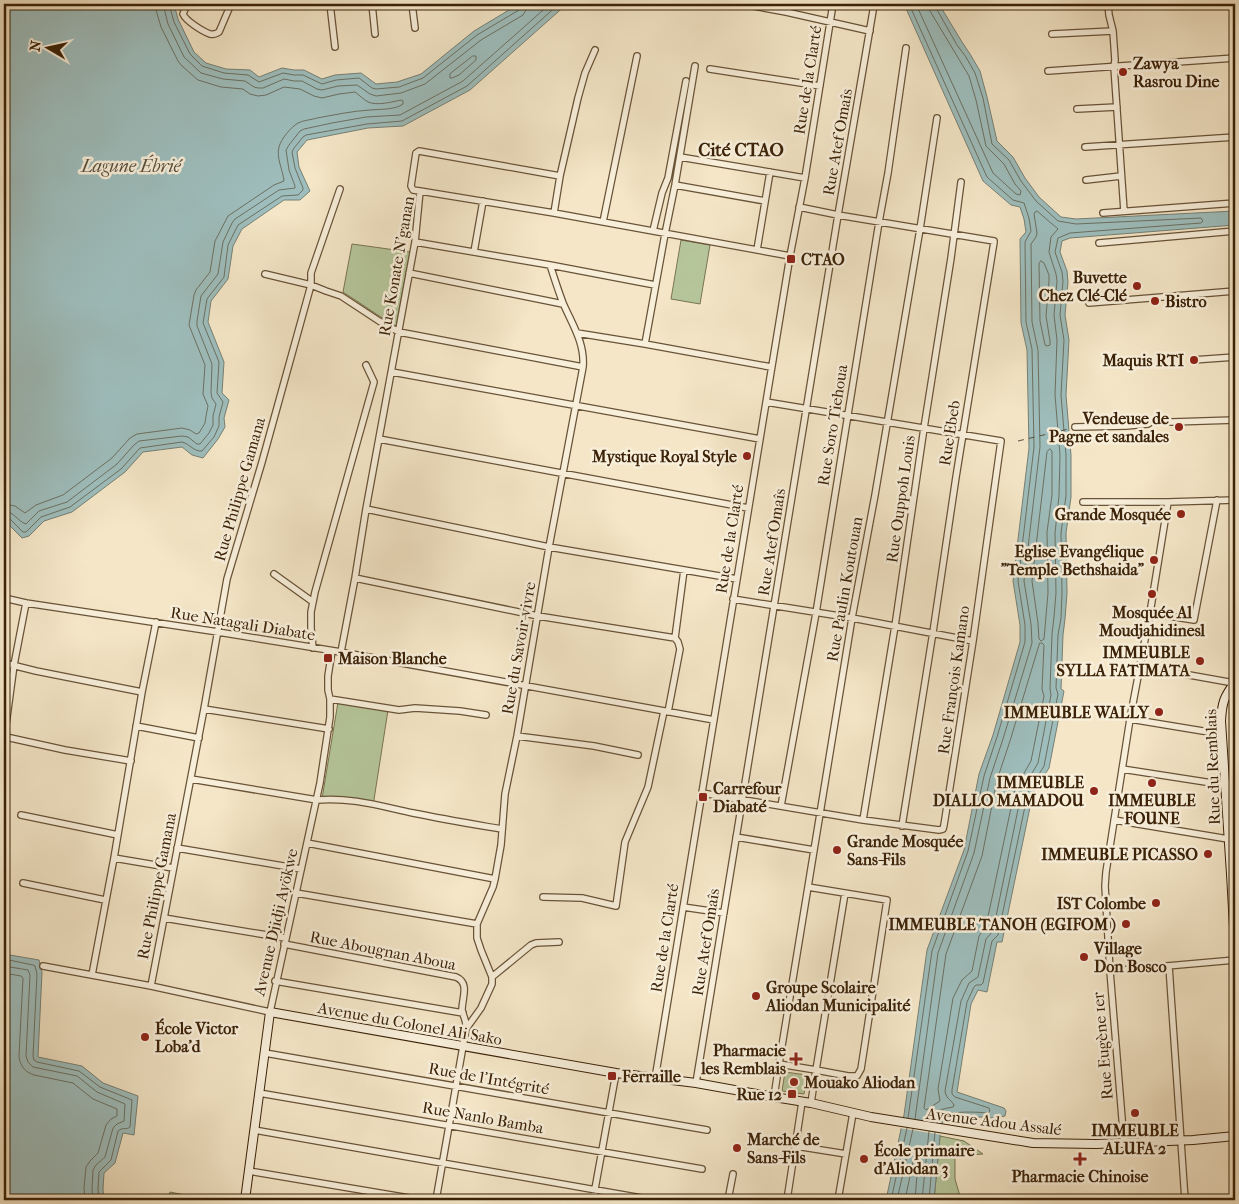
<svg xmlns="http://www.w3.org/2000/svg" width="1239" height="1204" viewBox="0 0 1239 1204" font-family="'IM FELL French Canon',serif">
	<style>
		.green { fill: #b5c69a; stroke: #787451 }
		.water { fill: #9ebebd; stroke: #768075 }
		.pier { fill: #f4e6c7 }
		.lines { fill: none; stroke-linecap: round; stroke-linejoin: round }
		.shore { stroke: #6c7062; stroke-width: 1 }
		.ferry { stroke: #59513e; stroke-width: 1; stroke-dasharray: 6 5; stroke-linecap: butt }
		.street-casing { stroke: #695338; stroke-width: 8 }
		.secondary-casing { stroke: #3b2208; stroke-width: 10 }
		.street { stroke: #f8efdb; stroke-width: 5.5 }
		.secondary { stroke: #f8efdb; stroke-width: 8 }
		.poi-dot { fill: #8f2418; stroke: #f8efdb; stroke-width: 2 }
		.labels { text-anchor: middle; stroke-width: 5; stroke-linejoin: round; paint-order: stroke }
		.poi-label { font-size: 16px; font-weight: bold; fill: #3b2208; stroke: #f8efdb; text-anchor: end }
		.street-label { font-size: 16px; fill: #3b2208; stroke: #f8efdb }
		.neighbourhood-label { font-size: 18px; font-weight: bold; fill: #3b2208; stroke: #f8efdb }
		.water-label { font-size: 18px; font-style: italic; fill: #59513e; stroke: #f8efdb }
	</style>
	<rect width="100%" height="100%" fill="#f4e6c7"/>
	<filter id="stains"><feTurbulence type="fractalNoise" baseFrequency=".004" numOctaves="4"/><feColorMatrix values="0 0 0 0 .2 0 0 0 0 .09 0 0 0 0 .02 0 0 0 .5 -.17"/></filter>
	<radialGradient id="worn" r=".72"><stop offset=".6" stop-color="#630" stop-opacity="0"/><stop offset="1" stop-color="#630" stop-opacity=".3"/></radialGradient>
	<path class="green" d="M 681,240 L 710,245 L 700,304 L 671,299 Z
		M 352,244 L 410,252 L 396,327 L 343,292 Z
		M 338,702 L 388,710 L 373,806 L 322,799 Z
		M 785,1072 L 807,1075 L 804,1094 L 782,1091 Z
		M 940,1136 L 964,1141 L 983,1154 L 955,1156 L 955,1179 L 960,1196 L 960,1200 L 934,1200 Z
		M 170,1192 L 209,1200 L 168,1200 Z"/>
	<path class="water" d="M 4,4 L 174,4 L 178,19 L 194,52 L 206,63 L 226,69 L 250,70 L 259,77 L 282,68 L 294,70 L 304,70 L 322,79 L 335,75 L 361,73 L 376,84 L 397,82 L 421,74 L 474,31 L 519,4 L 567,4 L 470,90 L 403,126 L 368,128 L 307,140 L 297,152 L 299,167 L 310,191 L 300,200 L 284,200 L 242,229 L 233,246 L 228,279 L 211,301 L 208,322 L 224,362 L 222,393 L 229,400 L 224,418 L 225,427 L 218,439 L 203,458 L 192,455 L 182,447 L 143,452 L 125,472 L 72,512 L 44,521 L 29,536 L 22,538 L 7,523 L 4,522 Z
		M 904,4 L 939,4 L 962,42 L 970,54 L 980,71 L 987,97 L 997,141 L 1013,157 L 1025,178 L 1039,197 L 1061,217 L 1076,219 L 1235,211 L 1235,225 L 1070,238 L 1062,241 L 1060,252 L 1067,271 L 1068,282 L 1065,315 L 1069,340 L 1066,395 L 1071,455 L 1071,497 L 1066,533 L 1067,593 L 1065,619 L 1063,635 L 1061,689 L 1064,691 L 1049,768 L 1033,793 L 1002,942 L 997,942 L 987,992 L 978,990 L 971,1004 L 957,1092 L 1004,1108 L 1006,1111 L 1005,1116 L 994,1118 L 964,1116 L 943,1121 L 940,1136 L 934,1200 L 886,1200 L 904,1115 L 927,950 L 964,850 L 979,774 L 993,735 L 1020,642 L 1020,625 L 1013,581 L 1029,448 L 1027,350 L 1021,323 L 1020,239 L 1026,232 L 1024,219 L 1020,207 L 1011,205 L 983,181 Z
		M 4,954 L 39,960 L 42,972 L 38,1057 L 82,1066 L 103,1083 L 138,1096 L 134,1135 L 123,1133 L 115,1163 L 104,1173 L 103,1189 L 104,1200 L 4,1200 Z"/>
	<path class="pier" d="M 901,1117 L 945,1125 L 942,1135 L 899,1128 Z"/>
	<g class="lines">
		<path class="shore" d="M 163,4 L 168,24 L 184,57 L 201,73 L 223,79 L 245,81 L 254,87 L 258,88 L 263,88 L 284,79 L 294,81 L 302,81 L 317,89 L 322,90 L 338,86 L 357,85 L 370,94 L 376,96 L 401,93 L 425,84 L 481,40 L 523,15 L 526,10 L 527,4
			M 169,4 L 174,22 L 190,54 L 202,66 L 224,73 L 248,75 L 259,82 L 283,73 L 294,75 L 303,75 L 322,84 L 336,80 L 359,78 L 372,88 L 376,89 L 399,87 L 423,78 L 477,35 L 519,10 L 521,7 L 521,4
			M 916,4 L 993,173 L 1016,194 L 1020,195 L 1021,191 L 1015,184 L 1004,164 L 986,146 L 976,100 L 969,76 L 930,11 L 928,4
			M 935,4 L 936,8 L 957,45 L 966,57 L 975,73 L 983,98 L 992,144 L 1009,160 L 1021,181 L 1036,201 L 1058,221 L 1076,224 L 1201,218 L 1203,221 L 1201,223 L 1070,233 L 1058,238 L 1055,252 L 1062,272 L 1063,281 L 1060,315 L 1064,340 L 1061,395 L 1066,455 L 1066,496 L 1061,533 L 1062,593 L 1061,618 L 1058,635 L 1056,688 L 1058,694 L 1044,766 L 1028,792 L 998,935 L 992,941 L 983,983 L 981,985 L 976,985 L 974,987 L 967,1002 L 952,1090 L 952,1094 L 955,1097 L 989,1108 L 990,1111 L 988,1113 C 978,1112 944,1110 939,1119 C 938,1120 938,1121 937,1123
			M 473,56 L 476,56 L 476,60 L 459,75 L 452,78 L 450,78 L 450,74 Z
			M 1041,261 L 1044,263 L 1049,275 L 1049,281 L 1046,316 L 1050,341 L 1050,345 L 1047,346 L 1045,345 L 1040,321 L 1039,264 Z
			M 1050,449 L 1052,451 L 1052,495 L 1047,532 L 1048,593 L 1044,639 L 1041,641 L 1039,639 L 1038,623 L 1032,581 L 1047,452 Z
			M 4,504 L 15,506 L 25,513 L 36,505 L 63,495 L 112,458 L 130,438 L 137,434 L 182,428 L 190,430 L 196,434 L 199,433 L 205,423 L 206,416 L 208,406 L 203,394 L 205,365 L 189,325 L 194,295 L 196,290 L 210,272 L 215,241 L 228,216 L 274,185 L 284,181 C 283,170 276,158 279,147 C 281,139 291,127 298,123 C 304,120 311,120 317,118 C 334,115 352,111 370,110 C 380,109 395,110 403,104 L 403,101 L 401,100 C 391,102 378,106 368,102 C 363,99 359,95 355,92 L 339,94 L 322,98 L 314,96 L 300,89 L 284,87 L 266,95 L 258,96 L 250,94 L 243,89 L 221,87 L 198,80 L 182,66 L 178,61 L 161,27 L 156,10 L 155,4
			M 4,511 C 15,512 17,521 26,524 L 39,511 L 67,502 L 117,464 L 134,445 L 139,441 L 182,436 L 188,437 L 197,444 L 200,444 L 209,433 L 213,425 L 213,416 L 216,404 L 212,398 L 211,393 L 212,364 L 197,326 L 197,321 L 201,296 L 218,274 L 223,242 L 232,223 L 235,219 L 279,190 L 295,188 L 295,186 L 289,170 L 286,150 L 289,145 L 300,131 L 304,129 L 332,123 L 366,117 L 400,115 L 463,81 L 550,4
			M 4,518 L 10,519 L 23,532 L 26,532 L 41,517 L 70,507 L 121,469 L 140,448 L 182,442 C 190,444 194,452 202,451 L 214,437 L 219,426 L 219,417 L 223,402 L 217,393 L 219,362 L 203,323 L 207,299 L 224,277 L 228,245 L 238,225 L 282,196 L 298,195 L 303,190 L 303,188 L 295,168 L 292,152 L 294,148 L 303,137 L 306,135 L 367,124 L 402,121 L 467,86 L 559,4
			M 1040,643 L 1042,643 L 1044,645 L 1042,689 L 1044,696 L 1031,761 L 1015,789 L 986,926 L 979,936 L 972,971 L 962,980 L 953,998 L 938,1089 L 940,1101 L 926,1110 L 924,1108 L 946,954 L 982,856 L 997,780 L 1010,741 Z
			M 4,959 L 33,965 L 35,966 L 37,974 L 33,1056 L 34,1060 L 37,1062 L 79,1071 L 100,1087 L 132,1100 L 130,1127 C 127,1130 122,1127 118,1131 L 111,1160 L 99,1172 L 98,1189 L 99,1200
			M 4,966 L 28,970 L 30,975 L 26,1056 L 28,1062 L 33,1067 L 77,1076 L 97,1092 L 125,1104 L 124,1121 L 117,1124 L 113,1128 L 105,1157 L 96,1165 L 93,1170 L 92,1189 L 93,1200
			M 4,973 L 21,976 L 23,978 L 19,1056 C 20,1066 25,1072 34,1075 L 73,1083 L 93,1099 L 117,1109 L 117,1116 L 111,1119 L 106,1125 L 98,1153 L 90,1161 L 86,1167 L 84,1188 L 85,1200
			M 908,1118 L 932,951 L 968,851 L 984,776 L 997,737 L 1025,642 L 1025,625 L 1018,581 L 1034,447 L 1032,349 L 1026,322 L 1025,242 L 1031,231 L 1029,218 L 1024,203 L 1013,200 L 987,177 L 909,4
			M 915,1119 L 938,953 L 974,853 L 990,778 L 1003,739 L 1032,643 L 1031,624 L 1024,581 L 1040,447 L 1038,350 L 1032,322 L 1031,244 L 1036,237 L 1037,233 L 1034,214 L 1035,212 L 1037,211 L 1058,229 L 1051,237 L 1049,252 L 1056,274 L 1057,281 L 1054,315 L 1057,340 L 1055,395 L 1060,455 L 1059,496 L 1055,533 L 1056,593 L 1054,617 L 1052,634 L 1050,689 L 1051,695 L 1038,763 L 1022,790 L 993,931 L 986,939 L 978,977 L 969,983 L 961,1001 L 945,1091 C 946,1100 953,1100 954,1106 L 953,1107 C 942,1109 934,1110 931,1122
			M 891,1200 L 907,1128
			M 897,1200 L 913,1129
			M 905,1200 L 913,1162 L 916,1160 L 918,1162 L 915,1200
			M 922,1200 L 929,1131
			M 929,1200 L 935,1132"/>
		<path class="ferry" d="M 1018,441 L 1073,428"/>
		<defs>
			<path id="street" d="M 187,4 L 183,14 C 186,21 202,31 210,34 C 215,35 215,34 219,32 L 231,4
				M 330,4 L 335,47
				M 372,4 L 375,34
				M 412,4 L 415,28
				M 742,4 L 786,12 L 870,31
				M 1108,4 L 1109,15 L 1113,31 L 1115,60 L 1114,67 L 1124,211
				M 1052,34 L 1113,31
				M 710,69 L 820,86
				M 1048,71 L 1235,58
				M 1077,109 L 1117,107
				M 1085,147 L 1235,137
				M 680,157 L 805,178
				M 1086,180 L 1121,176
				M 675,185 L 765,201
				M 420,191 L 413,190 L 411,186 L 416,153 L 419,151 L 560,176
				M 799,207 L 838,215 L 994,241 L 994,242 L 956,477 L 933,632 L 902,826
				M 554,213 L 560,176 L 578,98 L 585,73 L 595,50
				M 1103,213 L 1235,203
				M 603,222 L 637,56
				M 653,231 L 662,193 L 668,178 L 686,81
				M 415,242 L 550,265 L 655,285
				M 1099,243 L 1235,231
				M 757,250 L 770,172
				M 474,252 L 483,201
				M 409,273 L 563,304
				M 265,274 L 311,285 L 311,273 L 340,189
				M 1089,303 L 1235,291
				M 577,333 L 645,344 L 771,367
				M 645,344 L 665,234 L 675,185 L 695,66
				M 1193,360 L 1235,357
				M 392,372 L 760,439
				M 1075,427 L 1126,426 L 1148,424 L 1152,421 L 1159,420 L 1172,422 L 1235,420
				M 379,439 L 748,508
				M 1083,502 L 1168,502 L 1235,500
				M 366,509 L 549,547 L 737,579
				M 274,574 L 313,602
				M 355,578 L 538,616 L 675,638
				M 4,598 L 26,603
				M 733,599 L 852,618 L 973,641
				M 1150,613 L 1194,620 L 1217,500
				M 313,648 L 311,628 L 311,612 L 315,592 L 374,382 L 366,365
				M 341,652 L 355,578 L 366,509 L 415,242 L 420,191 L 554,213 L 790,256
				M 4,663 L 36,671 L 142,692
				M 1139,666 L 1234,683
				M 330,699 L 399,710 L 415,708 L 460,711 L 486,715
				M 204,709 L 329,729
				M 668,712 L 680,649 L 678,642 L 675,638 L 684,570
				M 1130,719 L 1221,734
				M 136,726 L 199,738
				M 517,736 L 594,746 L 638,755
				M 4,746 L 6,737
				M 131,761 L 65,750 L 6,737 L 5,732 L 14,665 L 25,608 L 26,603 L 218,632 L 341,652 L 714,720
				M 1122,769 L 1225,785
				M 191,779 L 317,800 C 351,797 380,806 413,813 C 442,819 472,824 501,829
				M 702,793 L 863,820 L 939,830 L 943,829 L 944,825 L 973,641 L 1001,441 L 766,402
				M 781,806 L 816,613 L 879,222 L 888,173 L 906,48
				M 21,815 L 118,835
				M 863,820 L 895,626 L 924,428 L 951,258 L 961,182
				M 1114,820 L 1228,839
				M 736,837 L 814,850
				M 307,843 L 495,879
				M 177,848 L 301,869
				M 114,858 L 173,868
				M 23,883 L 105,900
				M 808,887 L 887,900 L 861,1069 L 857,1076 L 848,1076 L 816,1070 L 845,893
				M 296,893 L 477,924
				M 543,897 L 582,898 L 616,906 L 625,842 L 648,787 L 664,711
				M 683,907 L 724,913
				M 164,918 L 285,938
				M 284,944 L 456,977 C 470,983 462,998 462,1010 C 463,1017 467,1020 466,1029 L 436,1200
				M 43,966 L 151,986 L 270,1012 L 320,783 L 330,717 L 330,699 L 328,690 L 328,676 L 332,651
				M 1169,966 L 1185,1200
				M 1110,971 L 1235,960
				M 92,975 L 114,858 L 142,692 L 156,622
				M 492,977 L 531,945 L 536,943 L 559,942
				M 275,981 L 463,1013
				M 151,986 L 204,709 L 227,579 L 262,462 L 311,285 L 326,291 L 341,296 L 379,321 L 399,332 L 583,367
				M 466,1029 L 481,1008 L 492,984 L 492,977 L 481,950 L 477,938 L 477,924 L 493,887 L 495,879 L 501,845 L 505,794 L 517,736 L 549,547 L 583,367 C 585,343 572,324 563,303 C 558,290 554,277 550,265
				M 265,1053 L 707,1130
				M 779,1064 L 852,618 L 875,495 L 920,229 L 937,118
				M 655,1079 L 790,256 L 805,178 L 833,4
				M 696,1083 L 838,215 L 874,5
				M 259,1093 L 702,1169
				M 774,1097 L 779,1064 L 816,1070 L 811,1103
				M 254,1130 L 653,1200
				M 1124,1143 L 1110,971 L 1105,886 L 1106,872 L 1130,719 L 1150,613 L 1168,502
				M 796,1146 L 846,1154
				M 249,1171 L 421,1200
				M 593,1200 L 616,1073
				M 728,1200 L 733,1174
				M 787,1200 L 802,1102
				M 838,1200 L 853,1113"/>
			<path id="secondary" d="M 1235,682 C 1224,697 1222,702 1221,721 L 1231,874 L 1235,945
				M 245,1200 L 270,1012 L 616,1073 L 696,1083 L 774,1097 L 811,1103 L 871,1117 L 1033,1143 L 1096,1144 L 1193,1140 L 1235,1136"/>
		</defs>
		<use href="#street" class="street-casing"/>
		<use href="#secondary" class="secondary-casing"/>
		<use href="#street" class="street"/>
		<use href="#secondary" class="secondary"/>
	</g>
	<g class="poi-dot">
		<circle cx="1123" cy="72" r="5"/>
		<rect x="786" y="254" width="10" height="10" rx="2.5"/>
		<circle cx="1137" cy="286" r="5"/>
		<circle cx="1155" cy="301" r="5"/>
		<circle cx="1194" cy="360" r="5"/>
		<circle cx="1179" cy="427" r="5"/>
		<circle cx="747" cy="456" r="5"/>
		<circle cx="1181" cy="514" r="5"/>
		<circle cx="1154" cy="560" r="5"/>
		<circle cx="1152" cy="594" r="5"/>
		<rect x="323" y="653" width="10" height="10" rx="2.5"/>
		<circle cx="1200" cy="661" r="5"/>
		<circle cx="1159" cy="712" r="5"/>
		<circle cx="1152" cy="783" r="5"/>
		<circle cx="1094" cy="791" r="5"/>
		<rect x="698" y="792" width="10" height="10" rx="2.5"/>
		<circle cx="837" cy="850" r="5"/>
		<circle cx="1208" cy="854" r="5"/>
		<circle cx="1156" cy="903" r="5"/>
		<circle cx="1126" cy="924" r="5"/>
		<circle cx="1084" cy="957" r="5"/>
		<circle cx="756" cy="996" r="5"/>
		<circle cx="145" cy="1037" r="5"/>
		<path d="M793.5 1051.5h5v5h5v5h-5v5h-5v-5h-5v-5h5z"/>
		<rect x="607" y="1071" width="10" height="10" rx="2.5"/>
		<circle cx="794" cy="1082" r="5"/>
		<rect x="787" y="1089" width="10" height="10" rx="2.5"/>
		<circle cx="1135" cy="1113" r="5"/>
		<circle cx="737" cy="1148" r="5"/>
		<circle cx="864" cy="1159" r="5"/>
		<path d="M1077.5 1151.5h5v5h5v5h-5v5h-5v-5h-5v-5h5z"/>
	</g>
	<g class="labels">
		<g class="poi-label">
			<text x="1133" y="69" text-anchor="start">Zawya<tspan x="1133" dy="18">Rasrou Dine</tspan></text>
			<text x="801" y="265" text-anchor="start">CTAO</text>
			<text x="1127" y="283">Buvette<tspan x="1127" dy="18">Chez Clé-Clé</tspan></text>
			<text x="1165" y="307" text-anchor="start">Bistro</text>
			<text x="1184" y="366">Maquis RTI</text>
			<text x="1169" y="424">Vendeuse de<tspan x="1169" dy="18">Pagne et sandales</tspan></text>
			<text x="737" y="462">Mystique Royal Style</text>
			<text x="1171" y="520">Grande Mosquée</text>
			<text x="1144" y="557">Eglise Evangélique<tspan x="1144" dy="18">"Temple Bethshaida"</tspan></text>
			<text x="1152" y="618" text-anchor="middle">Mosquée Al<tspan x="1152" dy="18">Moudjahidinesl</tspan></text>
			<text x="1190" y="658">IMMEUBLE<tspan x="1190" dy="18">SYLLA FATIMATA</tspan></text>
			<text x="338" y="664" text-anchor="start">Maison Blanche</text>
			<text x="1149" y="718">IMMEUBLE WALLY</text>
			<text x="1084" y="788">IMMEUBLE<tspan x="1084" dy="18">DIALLO MAMADOU</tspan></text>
			<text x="713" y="794" text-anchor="start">Carrefour<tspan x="713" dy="18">Diabaté</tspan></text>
			<text x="1152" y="806" text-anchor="middle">IMMEUBLE<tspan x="1152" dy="18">FOUNE</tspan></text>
			<text x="847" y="847" text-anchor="start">Grande Mosquée<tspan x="847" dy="18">Sans-Fils</tspan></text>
			<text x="1198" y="860">IMMEUBLE PICASSO</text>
			<text x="1146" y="909">IST Colombe</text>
			<text x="1116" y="930">IMMEUBLE TANOH (EGIFOM )</text>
			<text x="1094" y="954" text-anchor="start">Village<tspan x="1094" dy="18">Don Bosco</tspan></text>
			<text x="766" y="993" text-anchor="start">Groupe Scolaire<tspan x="766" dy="18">Aliodan Municipalité</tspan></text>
			<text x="155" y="1034" text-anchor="start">École Victor<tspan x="155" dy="18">Loba'd</tspan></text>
			<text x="786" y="1056">Pharmacie<tspan x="786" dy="18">les Remblais</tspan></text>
			<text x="622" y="1082" text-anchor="start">Ferraille</text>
			<text x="804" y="1088" text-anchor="start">Mouako Aliodan</text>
			<text x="782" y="1100">Rue 12</text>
			<text x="1135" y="1136" text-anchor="middle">IMMEUBLE<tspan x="1135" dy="18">ALUFA 2</tspan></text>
			<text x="747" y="1145" text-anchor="start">Marché de<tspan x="747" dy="18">Sans-Fils</tspan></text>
			<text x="874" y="1156" text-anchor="start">École primaire<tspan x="874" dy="18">d’Aliodan 3</tspan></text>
			<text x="1080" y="1182" text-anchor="middle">Pharmacie Chinoise</text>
		</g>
		<g class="street-label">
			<text transform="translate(807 80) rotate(-81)" y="6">Rue de la Clarté</text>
			<text transform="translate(837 142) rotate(-80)" y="6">Rue Atef Omaîs</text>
			<text transform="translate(396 266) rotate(-80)" y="6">Rue Konate N'ganan</text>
			<text transform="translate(832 425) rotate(-81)" y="6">Rue Soro Tiehoua</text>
			<text transform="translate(949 433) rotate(-81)" y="6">Rue Ebeb</text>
			<text transform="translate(239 489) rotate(-74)" y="6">Rue Philippe Gamana</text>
			<text transform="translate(900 499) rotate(-82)" y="6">Rue Ouppoh Louis</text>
			<text transform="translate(729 539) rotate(-81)" y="6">Rue de la Clarté</text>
			<text transform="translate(771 542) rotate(-81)" y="6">Rue Atef Omaîs</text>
			<text transform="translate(844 589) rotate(-80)" y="6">Rue Paulin Koutouan</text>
			<text transform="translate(243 623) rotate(9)" y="6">Rue Natagali Diabate</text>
			<text transform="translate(518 648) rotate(-80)" y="6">Rue du Savoir-vivre</text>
			<text transform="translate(953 680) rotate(-82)" y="6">Rue François Kamano</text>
			<text transform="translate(1212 767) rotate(-92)" y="6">Rue du Remblais</text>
			<text transform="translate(156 886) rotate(-79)" y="6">Rue Philippe Gamana</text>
			<text transform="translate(275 922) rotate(-77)" y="6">Avenue Djidji Ayökwe</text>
			<text transform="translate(664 938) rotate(-81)" y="6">Rue de la Clarté</text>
			<text transform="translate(705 942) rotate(-81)" y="6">Rue Atef Omaîs</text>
			<text transform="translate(383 950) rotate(11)" y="6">Rue Abougnan Aboua</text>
			<text transform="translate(410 1023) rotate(10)" y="6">Avenue du Colonel Ali Sako</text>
			<text transform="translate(1102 1046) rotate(-95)" y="6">Rue Eugène 1er</text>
			<text transform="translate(489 1078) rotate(10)" y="6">Rue de l'Intégrité</text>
			<text transform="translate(483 1117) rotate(10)" y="6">Rue Nanlo Bamba</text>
			<text transform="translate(994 1121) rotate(7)" y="6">Avenue Adou Assalé</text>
		</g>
		<g class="neighbourhood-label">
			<text x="741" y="156">Cité CTAO</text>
		</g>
		<g class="water-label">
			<text x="131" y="172">Lagune Ébrié</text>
		</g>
	</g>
	<rect width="1239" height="1204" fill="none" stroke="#f4e6c7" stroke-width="20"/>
	<rect x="5" y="5" width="1229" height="1194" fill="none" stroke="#3b2208" stroke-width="2.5"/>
	<rect x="10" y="10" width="1219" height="1184" fill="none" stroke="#3b2208"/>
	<g transform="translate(48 48) rotate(279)" stroke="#f8efdb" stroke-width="4" paint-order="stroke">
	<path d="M0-4L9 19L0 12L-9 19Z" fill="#3b2208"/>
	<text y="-8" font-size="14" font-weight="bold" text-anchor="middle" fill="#3b2208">N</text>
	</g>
	<rect width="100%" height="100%" filter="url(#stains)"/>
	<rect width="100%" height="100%" fill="url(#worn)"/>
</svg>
